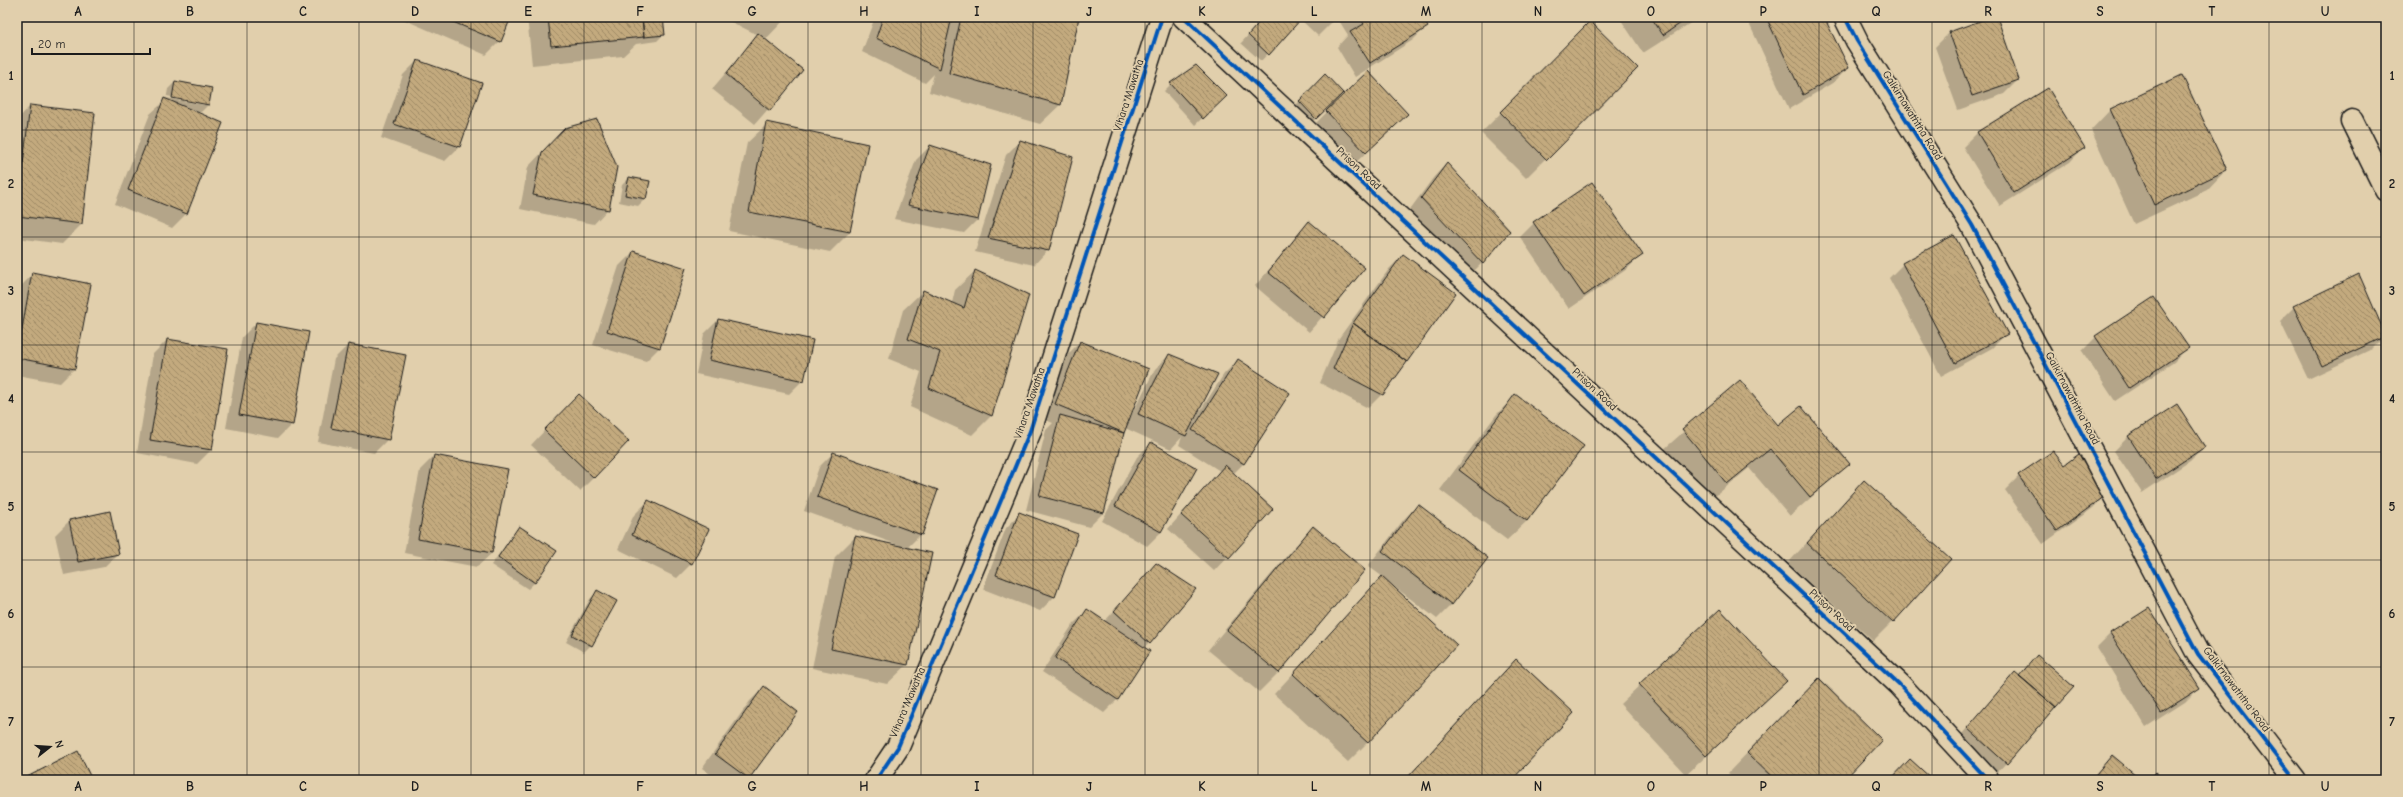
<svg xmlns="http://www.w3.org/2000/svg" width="2403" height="797" viewBox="0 0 2403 797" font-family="'Comic Neue',sans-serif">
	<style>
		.shadow { fill: #0003; fill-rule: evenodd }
		.building { fill: url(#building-back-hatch); stroke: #1c1c1c }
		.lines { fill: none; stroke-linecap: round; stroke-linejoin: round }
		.minor-casing { stroke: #1c1c1c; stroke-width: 25 }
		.tertiary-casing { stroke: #1c1c1c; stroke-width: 25 }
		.minor { stroke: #e1cfac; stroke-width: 22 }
		.tertiary { stroke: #e1cfac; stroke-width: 22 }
		.cycleway-casing { stroke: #e1cfac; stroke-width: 6 }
		.cycleway { stroke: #0057b8; stroke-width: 4 }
		.grid { fill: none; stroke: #1c1c1c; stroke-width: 1; stroke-opacity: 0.55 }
		.labels { text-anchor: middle; stroke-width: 4; stroke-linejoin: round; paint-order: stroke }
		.street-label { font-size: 11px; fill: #1c1c1c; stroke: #e1cfac }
		.neatline { fill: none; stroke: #1c1c1c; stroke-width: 1.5 }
		.grid-label { font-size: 13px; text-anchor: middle; font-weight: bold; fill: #1c1c1c }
	</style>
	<defs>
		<pattern id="building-back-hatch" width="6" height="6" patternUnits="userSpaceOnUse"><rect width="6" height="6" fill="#c3aa7e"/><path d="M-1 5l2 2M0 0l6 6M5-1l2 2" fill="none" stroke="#9e8a66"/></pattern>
	</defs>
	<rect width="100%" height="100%" fill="#e1cfac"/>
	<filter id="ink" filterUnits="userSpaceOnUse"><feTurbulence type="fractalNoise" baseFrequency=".025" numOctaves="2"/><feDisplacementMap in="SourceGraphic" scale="8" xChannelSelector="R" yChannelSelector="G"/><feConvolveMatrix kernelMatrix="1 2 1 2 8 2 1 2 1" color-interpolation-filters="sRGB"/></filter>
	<g filter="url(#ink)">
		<path class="shadow" d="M 398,17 L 510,17 L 500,41 L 486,55 Z
			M 527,17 L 662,17 L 664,34 L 657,41 L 636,44 L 623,56 L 532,65 Z
			M 721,17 L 787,17 L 766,39 L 762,37 L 802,70 L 755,124 L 712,89 L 758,35 Z
			M 875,17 L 1078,17 L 1060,105 L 1040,124 L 929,92 L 934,74 L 925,83 L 862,52 Z
			M 1265,17 L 1337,17 L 1318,36 L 1300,19 L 1261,61 L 1241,43 Z
			M 1340,17 L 1421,17 L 1427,26 L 1413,40 L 1355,77 L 1337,47 L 1348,35 L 1338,19 Z
			M 1619,17 L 1700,17 L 1643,53 Z
			M 1746,17 L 1823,17 L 1848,68 L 1834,82 L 1789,109 Z
			M 1996,17 L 2018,80 L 2004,94 L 1958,110 L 1935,47 L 1949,33 Z
			M 1590,23 L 1636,68 L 1526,178 L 1481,133 Z
			M 417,61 L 481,84 L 459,147 L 445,161 L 381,138 L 403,75 Z
			M 1325,76 L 1342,93 L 1309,125 L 1292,109 Z
			M 2182,76 L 2226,170 L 2207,190 L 2134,224 L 2091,130 L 2110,110 Z
			M 175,82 L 211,89 L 208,105 L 201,112 L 194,112 L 186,214 L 172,228 L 115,204 L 150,114 L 166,100 L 168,89 ZM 167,96 L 204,103 L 204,105 L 166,98 Z
			M 1171,84 L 1225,96 L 1195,125 L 1164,91 Z
			M 2048,90 L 2083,148 L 2070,162 L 2000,206 L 1963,147 L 1977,133 Z
			M 30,106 L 82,224 L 62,244 L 17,238 L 17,120 Z
			M 1327,112 L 1392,128 L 1351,167 L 1313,126 Z
			M 767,124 L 867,145 L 850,232 L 830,252 L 729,231 L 747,143 Z
			M 1020,141 L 1048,250 L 1034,265 L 975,252 L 1006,155 Z
			M 551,143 L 608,209 L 594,224 L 520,209 L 528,167 Z
			M 930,146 L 978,219 L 964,233 L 894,219 L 916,160 Z
			M 1446,164 L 1482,263 L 1468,277 L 1408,212 L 1433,178 Z
			M 629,178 L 645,199 L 638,206 L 619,202 L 622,185 Z
			M 1592,183 L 1641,255 L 1627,269 L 1569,309 L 1520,237 L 1534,223 Z
			M 1309,223 L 1364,268 L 1309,332 L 1255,286 Z
			M 633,252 L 660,347 L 646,361 L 593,345 L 619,266 Z
			M 1403,255 L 1382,394 L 1368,408 L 1320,383 L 1339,338 L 1389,269 Z
			M 1903,264 L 2006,334 L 1992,348 L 1941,376 L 1889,278 Z
			M 975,271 L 1027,295 L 992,415 L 972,435 L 910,407 L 921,372 L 889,359 L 903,310 L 923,291 L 952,303 L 955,290 Z
			M 33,274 L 90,285 L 74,369 L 60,383 L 17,375 L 17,296 L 19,288 Z
			M 2358,276 L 2386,335 L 2372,349 L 2308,379 L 2280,321 L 2294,307 Z
			M 2154,298 L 2187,348 L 2174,362 L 2115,401 L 2082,351 L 2096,337 Z
			M 718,320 L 803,380 L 789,394 L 696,374 L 704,334 Z
			M 256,323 L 292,424 L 278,438 L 226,428 L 242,337 Z
			M 167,340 L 227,350 L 211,450 L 197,464 L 137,453 L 153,354 Z
			M 1080,342 L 1131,416 L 1155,369 L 1169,355 L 1193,422 L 1224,374 L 1238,360 L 1244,463 L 1233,474 L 1272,509 L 1214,571 L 1168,529 L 1220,471 L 1179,445 L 1182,437 L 1171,449 L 1125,428 L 1103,513 L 1089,527 L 1026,510 L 1046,430 L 1053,423 L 1041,418 L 1066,356 Z
			M 348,345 L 388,439 L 374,453 L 318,442 L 334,359 Z
			M 1740,382 L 1778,427 L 1849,464 L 1790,516 L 1749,468 L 1707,503 L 1663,450 Z
			M 1515,396 L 1582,446 L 1527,521 L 1507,540 L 1440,490 L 1496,415 Z
			M 2177,405 L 2204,447 L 2190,461 L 2142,493 L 2114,451 L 2128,437 Z
			M 565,409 L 594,477 L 580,491 L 531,445 Z
			M 1151,443 L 1196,469 L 1161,532 L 1147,546 L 1102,521 L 1137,457 Z
			M 2053,452 L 2063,467 L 2106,494 L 2093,508 L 2043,544 L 2005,490 L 2019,476 Z
			M 833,453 L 921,534 L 907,548 L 931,554 L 907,665 L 887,684 L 812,668 L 835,557 L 855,537 L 901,546 L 804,511 L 819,467 Z
			M 434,456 L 507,470 L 492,553 L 477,567 L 404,553 L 420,470 Z
			M 1864,481 L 1892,622 L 1873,641 L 1788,563 Z
			M 648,501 L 708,529 L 691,564 L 677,578 L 618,549 L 634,515 Z
			M 1418,505 L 1487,558 L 1451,605 L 1437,619 L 1383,578 L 1368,742 L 1348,762 L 1274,694 L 1383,577 L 1368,566 L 1404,519 Z
			M 1020,514 L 1054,597 L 1040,611 L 983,589 L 1006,528 Z
			M 69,521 L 118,553 L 104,567 L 64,575 L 55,535 Z
			M 519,527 L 535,582 L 528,589 L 491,565 Z
			M 1313,528 L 1363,570 L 1278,673 L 1259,692 L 1208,650 L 1294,547 Z
			M 1143,579 L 1194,590 L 1144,648 L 1118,699 L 1104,713 L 1042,672 L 1073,624 L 1087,611 L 1104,622 Z
			M 597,592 L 591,645 L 584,652 L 566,642 L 590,599 Z
			M 2110,634 L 2199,688 L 2185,702 L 2146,727 L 2097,647 Z
			M 1516,660 L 1511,780 L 1405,780 L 1497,680 Z
			M 1640,685 L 1766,701 L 1686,775 L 1620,704 Z
			M 764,687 L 748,779 L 718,780 L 702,768 L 750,701 Z
			M 2002,688 L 2006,763 L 1993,777 L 1954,743 Z
			M 1799,699 L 1843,780 L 1735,780 L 1728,773 Z
			M 2112,756 L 2140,780 L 2090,780 Z"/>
		<path class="building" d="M 441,17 L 511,17 L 501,42 Z
			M 548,17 L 642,17 L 644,37 L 551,46 Z
			M 642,17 L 663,17 L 665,35 L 644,37 Z
			M 883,17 L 952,17 L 940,69 L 876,38 Z
			M 961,17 L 1079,17 L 1061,105 L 949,73 Z
			M 1264,17 L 1302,17 L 1302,18 L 1269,55 L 1248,35 Z
			M 1360,17 L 1422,17 L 1428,27 L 1370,63 L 1350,32 L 1364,24 Z
			M 1651,17 L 1690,17 L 1663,35 Z
			M 1766,17 L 1824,17 L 1849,68 L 1803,95 Z
			M 1991,17 L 1997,17 L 2019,80 L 1972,96 L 1949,32 Z
			M 1590,21 L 1638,68 L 1547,160 L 1500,112 Z
			M 758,33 L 803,70 L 770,111 L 726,74 Z
			M 417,60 L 482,83 L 460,147 L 394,124 Z
			M 1196,65 L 1227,96 L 1203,119 L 1170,83 Z
			M 1368,71 L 1408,114 L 1366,153 L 1326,111 Z
			M 1325,74 L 1343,93 L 1316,119 L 1299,101 Z
			M 2182,75 L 2227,170 L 2154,205 L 2110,109 Z
			M 175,81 L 212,88 L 209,105 L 172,98 Z
			M 2048,88 L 2085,148 L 2014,193 L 1977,132 Z
			M 164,98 L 223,123 L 187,214 L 128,190 Z
			M 30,105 L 95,113 L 82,224 L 17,216 Z
			M 597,119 L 617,167 L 609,210 L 533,195 L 542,152 L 565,128 Z
			M 766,122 L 868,144 L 850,232 L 749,212 Z
			M 1020,140 L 1073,157 L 1049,251 L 988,238 Z
			M 930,145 L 991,165 L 978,220 L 908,205 Z
			M 1447,163 L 1510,231 L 1483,264 L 1421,198 Z
			M 629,177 L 650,181 L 646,199 L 625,195 Z
			M 1592,182 L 1643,255 L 1584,296 L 1533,222 Z
			M 1309,221 L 1365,268 L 1324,318 L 1268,272 Z
			M 1954,235 L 2008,334 L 1955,363 L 1902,263 Z
			M 633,251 L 686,268 L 660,348 L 607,331 Z
			M 1403,254 L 1456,293 L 1407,362 L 1353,323 Z
			M 975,270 L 1029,295 L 992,416 L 929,388 L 940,352 L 908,339 L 923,290 L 964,308 Z
			M 32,272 L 91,284 L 75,369 L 17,358 Z
			M 2359,274 L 2386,336 L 2322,366 L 2293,306 Z
			M 2154,297 L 2189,348 L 2129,388 L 2095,336 Z
			M 718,319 L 813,340 L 804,381 L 709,360 Z
			M 256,322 L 309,332 L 293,425 L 239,415 Z
			M 1353,323 L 1407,362 L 1383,395 L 1333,369 Z
			M 167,339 L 228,349 L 212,450 L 150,440 Z
			M 1080,341 L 1149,369 L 1124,433 L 1055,404 Z
			M 348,344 L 406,355 L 389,440 L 331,428 Z
			M 1169,354 L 1218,374 L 1186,436 L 1138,414 Z
			M 1238,359 L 1290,393 L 1244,464 L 1192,430 Z
			M 1740,380 L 1778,425 L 1801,406 L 1850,464 L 1810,497 L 1770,449 L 1727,484 L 1682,429 Z
			M 579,394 L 629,441 L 594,478 L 544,430 Z
			M 1515,394 L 1584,446 L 1527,521 L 1459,470 Z
			M 2177,404 L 2205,447 L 2156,479 L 2128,436 Z
			M 1060,415 L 1124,433 L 1104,513 L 1039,496 Z
			M 1151,442 L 1197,468 L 1161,532 L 1115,506 Z
			M 2053,451 L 2064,465 L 2079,454 L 2108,494 L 2057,531 L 2018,475 Z
			M 833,452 L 938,490 L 922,535 L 817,497 Z
			M 434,455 L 508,469 L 492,553 L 418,539 Z
			M 1225,465 L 1273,509 L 1229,558 L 1181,515 Z
			M 1864,480 L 1951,559 L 1893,623 L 1807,543 Z
			M 648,500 L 709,529 L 692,564 L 632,535 Z
			M 1418,504 L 1488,558 L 1452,605 L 1382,551 Z
			M 110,511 L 119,554 L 78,562 L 69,520 Z
			M 1019,512 L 1078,534 L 1055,597 L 996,575 Z
			M 519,526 L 557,551 L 535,583 L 498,557 Z
			M 1313,526 L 1365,570 L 1279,673 L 1227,630 Z
			M 855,536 L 932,553 L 908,665 L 831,649 Z
			M 1156,563 L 1196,589 L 1150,644 L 1114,611 Z
			M 1382,576 L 1457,645 L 1368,743 L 1293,674 Z
			M 597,590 L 617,601 L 592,646 L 572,635 Z
			M 2149,608 L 2200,688 L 2161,713 L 2110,633 Z
			M 1087,609 L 1150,651 L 1118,700 L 1055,658 Z
			M 1720,609 L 1787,681 L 1706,756 L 1639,684 Z
			M 2037,655 L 2074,687 L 2056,707 L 2019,676 Z
			M 1516,659 L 1574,713 L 1512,780 L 1411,780 L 1408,777 Z
			M 2015,672 L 2056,707 L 2007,764 L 1967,728 Z
			M 1819,678 L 1882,740 L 1844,780 L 1775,780 L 1747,753 Z
			M 764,686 L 798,712 L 749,779 L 715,754 Z
			M 78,751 L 92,780 L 21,780 Z
			M 2112,755 L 2142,780 L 2091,780 Z
			M 1910,759 L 1933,780 L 1890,780 Z
			M 2155,772 L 2165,780 L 2148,780 Z"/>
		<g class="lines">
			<defs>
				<path id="minor" d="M 1845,17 L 1857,41 L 1972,225 L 2198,654 L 2295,780
					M 2352,121 L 2386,190
					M 876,780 L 898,747 L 1030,431 L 1162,17"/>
				<path id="tertiary" d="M 1184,17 L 1899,684 L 1988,780"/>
			</defs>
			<use href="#minor" class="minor-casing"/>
			<use href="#tertiary" class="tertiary-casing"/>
			<use href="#minor" class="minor"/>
			<use href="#tertiary" class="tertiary"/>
			<defs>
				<path id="cycleway" d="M 1184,17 L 1899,684 L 1988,780
					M 1845,17 L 1857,41 L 1972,225 L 2198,654 L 2295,780
					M 876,780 L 898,747 L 1030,431 L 1162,17"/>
			</defs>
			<use href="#cycleway" class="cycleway-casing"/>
			<use href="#cycleway" class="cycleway"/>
		</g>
	</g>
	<path class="grid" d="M 134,17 L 134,780M 247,17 L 247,780M 359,17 L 359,780M 471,17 L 471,780M 584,17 L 584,780M 696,17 L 696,780M 808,17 L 808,780M 921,17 L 921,780M 1033,17 L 1033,780M 1145,17 L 1145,780M 1258,17 L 1258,780M 1370,17 L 1370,780M 1482,17 L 1482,780M 1595,17 L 1595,780M 1707,17 L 1707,780M 1819,17 L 1819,780M 1932,17 L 1932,780M 2044,17 L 2044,780M 2156,17 L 2156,780M 2269,17 L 2269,780M 17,130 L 2386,130M 17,237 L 2386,237M 17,345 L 2386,345M 17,452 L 2386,452M 17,560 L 2386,560M 17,667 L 2386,667"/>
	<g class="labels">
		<g class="street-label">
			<text transform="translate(1128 95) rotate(-72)" y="4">Vihara Mawatha</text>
			<text transform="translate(1913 115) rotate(58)" y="4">Galkirnawaththa Road</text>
			<text transform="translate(1359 168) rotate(43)" y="4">Prison Road</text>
			<text transform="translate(1595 389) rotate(43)" y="4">Prison Road</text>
			<text transform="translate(2073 398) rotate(62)" y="4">Galkirnawaththa Road</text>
			<text transform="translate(1029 403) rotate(-71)" y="4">Vihara Mawatha</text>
			<text transform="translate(1832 610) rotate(43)" y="4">Prison Road</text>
			<text transform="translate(2237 689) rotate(53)" y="4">Galkirnawaththa Road</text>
			<text transform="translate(907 702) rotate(-67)" y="4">Vihara Mawatha</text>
		</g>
	</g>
	<rect width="2403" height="797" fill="none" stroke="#e1cfac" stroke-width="44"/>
	<g transform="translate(50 747) rotate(73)" stroke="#e1cfac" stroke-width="3" paint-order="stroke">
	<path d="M0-3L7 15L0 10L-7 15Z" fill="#1c1c1c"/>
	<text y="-6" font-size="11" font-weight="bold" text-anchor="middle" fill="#1c1c1c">N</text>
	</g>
	<path d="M32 48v6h118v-6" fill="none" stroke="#1c1c1c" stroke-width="2"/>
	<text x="38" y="48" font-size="12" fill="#1c1c1c" stroke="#e1cfac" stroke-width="3" paint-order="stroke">20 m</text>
	<rect x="22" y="22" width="2359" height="753" class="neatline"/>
	<g class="grid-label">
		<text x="78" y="16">A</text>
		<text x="190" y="16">B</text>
		<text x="303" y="16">C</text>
		<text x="415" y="16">D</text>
		<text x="528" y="16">E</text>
		<text x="640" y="16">F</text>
		<text x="752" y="16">G</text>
		<text x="864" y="16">H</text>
		<text x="977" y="16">I</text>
		<text x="1089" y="16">J</text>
		<text x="1202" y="16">K</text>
		<text x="1314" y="16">L</text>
		<text x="1426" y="16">M</text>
		<text x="1538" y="16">N</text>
		<text x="1651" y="16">O</text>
		<text x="1763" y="16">P</text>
		<text x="1876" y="16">Q</text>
		<text x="1988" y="16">R</text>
		<text x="2100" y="16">S</text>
		<text x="2212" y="16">T</text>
		<text x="2325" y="16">U</text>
		<text x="11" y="80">1</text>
		<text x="2392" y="80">1</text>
		<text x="11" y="188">2</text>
		<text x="2392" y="188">2</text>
		<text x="11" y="295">3</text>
		<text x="2392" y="295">3</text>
		<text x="11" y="403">4</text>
		<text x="2392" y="403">4</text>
		<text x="11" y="511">5</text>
		<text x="2392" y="511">5</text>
		<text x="11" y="618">6</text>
		<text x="2392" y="618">6</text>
		<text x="11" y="726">7</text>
		<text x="2392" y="726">7</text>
		<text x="78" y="791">A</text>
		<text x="190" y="791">B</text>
		<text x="303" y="791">C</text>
		<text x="415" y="791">D</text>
		<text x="528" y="791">E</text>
		<text x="640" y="791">F</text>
		<text x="752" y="791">G</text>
		<text x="864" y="791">H</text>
		<text x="977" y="791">I</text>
		<text x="1089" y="791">J</text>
		<text x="1202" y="791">K</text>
		<text x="1314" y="791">L</text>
		<text x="1426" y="791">M</text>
		<text x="1538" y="791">N</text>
		<text x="1651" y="791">O</text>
		<text x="1763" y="791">P</text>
		<text x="1876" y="791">Q</text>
		<text x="1988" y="791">R</text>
		<text x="2100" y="791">S</text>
		<text x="2212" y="791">T</text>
		<text x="2325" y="791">U</text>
	</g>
</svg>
